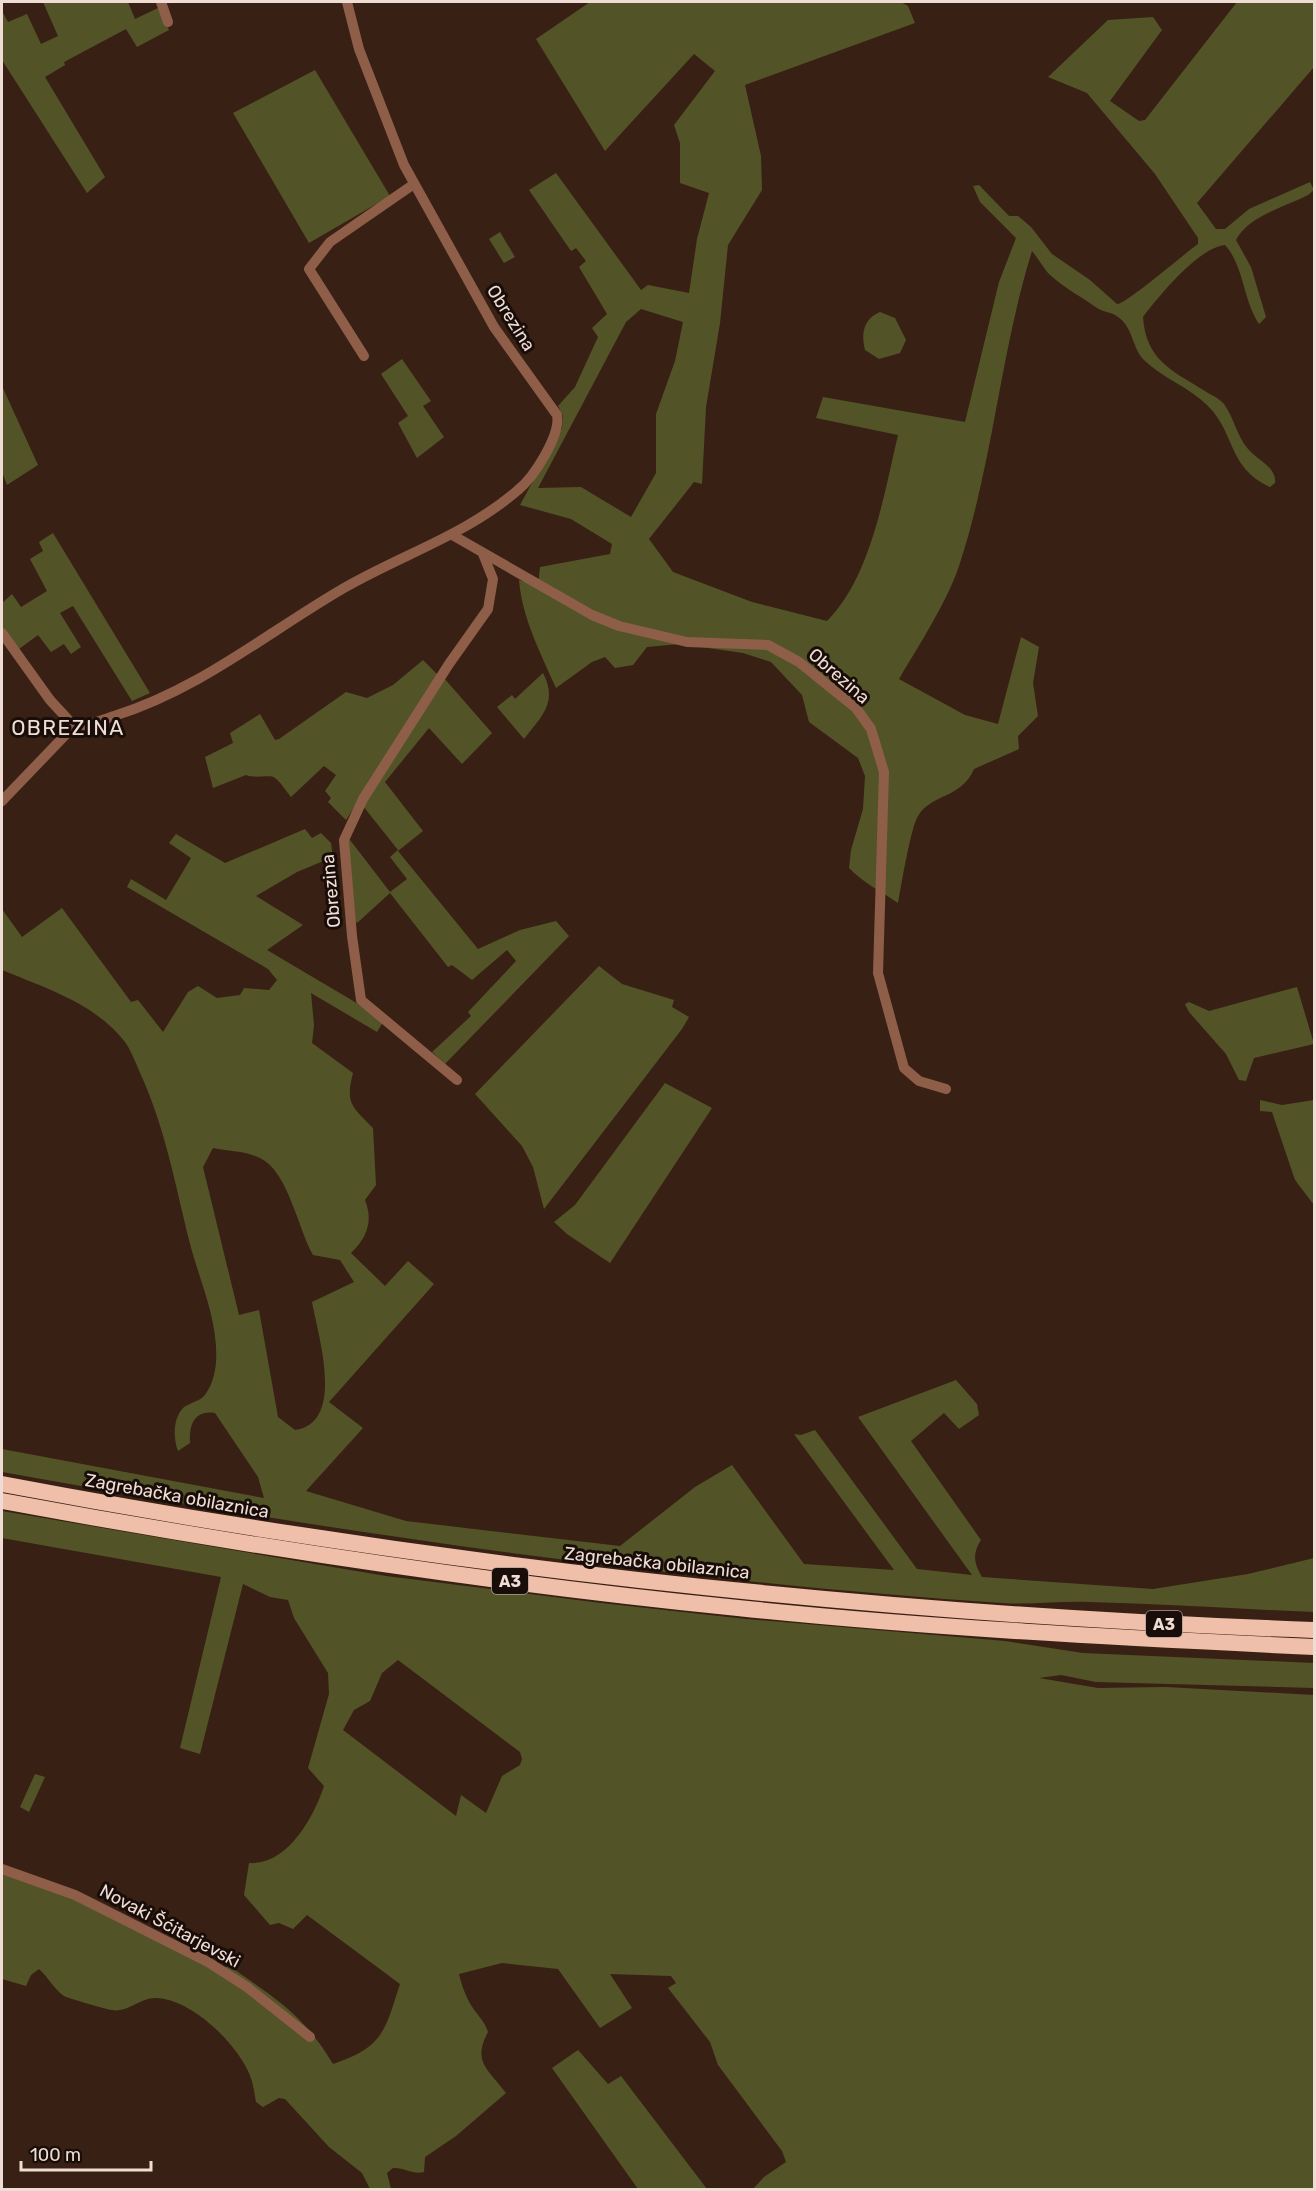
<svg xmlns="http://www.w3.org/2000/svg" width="1316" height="2191" font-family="Rubik,sans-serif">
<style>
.green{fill:#525427;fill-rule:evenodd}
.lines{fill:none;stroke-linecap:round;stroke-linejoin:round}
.minor{stroke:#8e5e49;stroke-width:10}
.highway{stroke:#efbfaa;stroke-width:16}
.labels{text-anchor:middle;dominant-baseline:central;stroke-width:6;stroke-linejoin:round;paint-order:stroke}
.shield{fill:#180d08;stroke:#ae9f98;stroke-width:1.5}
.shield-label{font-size:16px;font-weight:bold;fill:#efddd5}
.street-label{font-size:18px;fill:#efddd5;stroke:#180d08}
.quarter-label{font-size:21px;letter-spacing:1.5px;fill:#efddd5;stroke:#180d08}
</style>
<rect width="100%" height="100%" fill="#392014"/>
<g class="green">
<path d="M43,2H128L135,19L158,8L169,30L137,47L126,29L64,62L65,65L45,77L105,177L87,193L2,60V11L8,22L27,14L41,44L58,36Z"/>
<path d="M590,2H901L908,6L915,23L745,85L761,156L762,190L728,245L720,323L706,407L702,484L694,482L649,539L673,572L752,602L827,621C871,577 884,494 898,435L816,418L823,397L965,422L999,282L1016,238L980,202L973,186L979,185L1009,216H1018L1031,227L1052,254L1090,280L1117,304C1125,305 1185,253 1198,244V238L1155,174L1087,93L1048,77L1108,20L1153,17L1162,30L1110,101L1139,121L1145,120L1237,2H1314V67L1197,203L1216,229H1225L1249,209L1310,182L1314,190L1308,195C1285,207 1248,216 1236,240L1251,267L1266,317L1259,324C1243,300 1244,266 1225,245C1198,248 1159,296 1143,317C1146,360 1171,370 1205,391C1211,395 1219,398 1224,404C1234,418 1237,436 1248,449C1258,461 1277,467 1275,483L1270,487C1227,467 1236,433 1207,405C1189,387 1162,378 1144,360C1132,348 1133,327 1118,317C1112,312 1103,312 1097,308C1082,297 1062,287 1048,273C1042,266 1038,258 1032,251C1000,354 993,463 959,566C948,600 918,647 899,679L965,715L998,724L1021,637L1039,647L1033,683L1038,716L1018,736L1019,749L974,769C961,799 932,793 918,816C911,826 901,887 898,903C881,891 863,883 849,868L851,850L863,809L865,776L858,758L809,722L802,695L771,662L743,653L680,644L647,647L633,665L615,668L605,657L592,662L556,688C541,654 522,618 519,580L538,586L540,567L610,554L612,544L571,519L520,505L562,428L563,416L558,406L575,387L598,337L592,328L607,314L579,267L586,261L576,248L571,251L529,190L556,173L641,290L648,285L689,293L697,239L709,193L680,183V143L674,125L715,71L694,54L605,151L536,39ZM641,309L683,322L675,361L656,414V473L631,517L581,487L538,488L626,322Z"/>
<path d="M315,70L390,196L309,243L233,113Z"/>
<path d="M500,232L515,257L504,263L489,239Z"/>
<path d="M880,312L895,318L906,340L900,353L879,359L865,350C861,334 863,319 880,312Z"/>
<path d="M402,359L431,401L423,406L444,437L417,458L398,423L408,416L381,374Z"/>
<path d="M2,386L38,465L7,485L2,472Z"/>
<path d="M53,533L150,693L132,701L73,606L60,613L81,647L71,654L64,644L51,652L38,635L19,649L2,627V603L12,594L21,607L47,591L30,559L43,551L39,542Z"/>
<path d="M423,660L438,675L346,820L328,802L331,798L325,791L336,775L324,766L291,797C286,791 280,781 275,778C270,774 256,779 246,775L213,788L205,757L233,743L230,733L260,714L275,740L279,739L346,692L367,698L393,685Z"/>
<path d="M543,673C558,702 542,716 524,739L497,707L512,695L515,699Z"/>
<path d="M444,678L492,733L462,764L429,728L385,782L423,831L398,851L478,949L520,930L556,921L569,936L445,1064L432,1052L471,1016L468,1012L516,961L507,950L472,980L452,965L448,967L390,893L357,923L353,917L347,836L390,892L407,879L390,857L398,850L363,806Z"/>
<path d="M305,829L312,838L321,833L331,843L333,857L297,872L256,896L303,925L267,950L360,1005L383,1022L377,1032L311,993L314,1025L312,1043L353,1073C345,1104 352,1106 373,1128L376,1185L365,1200C373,1220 368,1237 351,1253L385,1286L408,1261L434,1284L329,1402L363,1428L306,1491L406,1521L620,1546L695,1487L732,1465L804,1564L894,1570L794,1434L801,1435L815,1430L917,1569L972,1575L858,1417L956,1380L977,1404L979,1415L959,1429L944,1413L911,1441L981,1540C972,1554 974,1563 982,1577L1153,1589L1248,1574L1314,1558V1612C1239,1609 1164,1604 1089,1602C1060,1601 1031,1605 1002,1603C666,1580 333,1532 2,1472V1449L264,1498L258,1477L215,1413C194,1410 189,1425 190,1443L178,1451C173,1438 173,1419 183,1408C189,1403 197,1402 203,1397C211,1389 215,1374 216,1363C219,1321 199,1280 189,1240C175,1183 165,1128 141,1075C136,1064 132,1052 125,1042C95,1003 45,988 2,970V909L22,937L62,908L131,1002L138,1000L163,1032L188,992L198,986L217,998L240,995L244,988L269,990L277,980L268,969L127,887L131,879L166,900L191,858L169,843L176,834L225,863ZM213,1148C228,1151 246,1151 260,1158C288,1171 298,1229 313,1255L340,1260L354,1282L312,1302C318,1335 346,1423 295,1430L278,1417L259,1310L239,1315L203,1167Z"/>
<path d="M599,966L622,984L674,1000L672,1007L689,1017L682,1029L544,1209L533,1167L522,1146L475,1094Z"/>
<path d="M1297,987L1314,1044L1254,1058L1246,1081L1239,1080L1226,1054L1189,1012L1185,1004L1189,1002L1209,1011Z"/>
<path d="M665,1083L712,1108L610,1263L567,1234L554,1222L575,1205Z"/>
<path d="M1260,1100L1282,1105L1314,1100V1205L1295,1180L1272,1112L1260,1111Z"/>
<path d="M2,1511L386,1576L601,1603L746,1619L1005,1641L1083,1653L1314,1663V1688L1096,1682L1061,1675L1039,1678L1098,1688L1166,1687L1314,1695V2189H753L764,2177L786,2162L782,2151L718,2065L710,2042L668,1988L676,1983L671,1976L610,1974L632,2008L600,2028L558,1969L502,1963L459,1974C462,1987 467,2000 475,2011C481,2019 485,2023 488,2032C472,2062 488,2069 506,2093L456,2136L425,2157L424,2172C413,2175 404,2167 393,2168L387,2173L391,2189H370L362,2173L329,2147L285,2099L279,2098L263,2107L256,2102C254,2091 253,2081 248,2071C234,2041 190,1998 155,1998C139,1998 128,2013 112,2010C105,2009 68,1998 64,1996C54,1989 48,1977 39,1969L31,1975L26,1986L2,1979V1872L83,1902L221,1967H231C277,2000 303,2014 333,2064C384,2047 385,2030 400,1984L307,1915L293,1929L279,1923L270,1925L244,1895L249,1863C287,1866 314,1817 324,1786L308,1768L329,1694L328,1673L294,1618L288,1600L270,1597L243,1584L200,1754L180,1748L221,1577L2,1538ZM398,1660L520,1752L522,1759L520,1765L502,1776L486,1813L461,1795L456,1816L343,1730L354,1710L370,1701L382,1673Z"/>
<path d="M35,1774L45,1777L29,1812L20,1807Z"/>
<path d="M578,2050L608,2084L621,2076L707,2189H638L552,2068Z"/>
</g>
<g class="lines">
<g class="minor">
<path d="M161,2L168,22"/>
<path d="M364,356L309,269L330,242L414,184"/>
<path d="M454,536L592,615L619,626L687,642L768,645L799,662L856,708L871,729L884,772L878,973L904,1068L919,1081L946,1089"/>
<path d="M2,633L50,700L74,726C87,727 101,720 114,716C199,690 268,632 344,588C403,554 466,535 518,490C534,477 561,435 557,415L494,327L404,165L359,49L347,2"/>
<path d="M2,801L74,726"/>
<path d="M457,1080L361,1000L352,936L344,840L363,799L449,664L488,609L493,579L483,554"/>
<path d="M2,1869L75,1895L208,1962L247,1987L310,2037"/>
</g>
<g class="highway">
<path d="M2,1484C435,1566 873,1614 1314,1630"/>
<path d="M2,1501C245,1546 491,1583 738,1608C929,1628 1122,1638 1314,1647"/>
</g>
</g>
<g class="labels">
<g class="shield">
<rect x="492" y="1568" width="36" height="26" rx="4.5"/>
<rect x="1146" y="1611" width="36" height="26" rx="4.5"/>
</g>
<g class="shield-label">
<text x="510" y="1581">A3</text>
<text x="1164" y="1624">A3</text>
</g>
<g class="street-label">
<text transform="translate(511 318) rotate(58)">Obrezina</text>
<text transform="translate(839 676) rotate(41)">Obrezina</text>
<text transform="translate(331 891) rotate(-95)">Obrezina</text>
<text transform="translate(177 1496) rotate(10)">Zagrebačka obilaznica</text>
<text transform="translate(657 1563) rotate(6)">Zagrebačka obilaznica</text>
<text transform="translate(170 1926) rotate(28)">Novaki Šćitarjevski</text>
</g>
<g class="quarter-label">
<text x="68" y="727">OBREZINA</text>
</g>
</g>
<rect width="1316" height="2191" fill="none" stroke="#efddd5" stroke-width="6"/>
<path d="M21 2161v9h130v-9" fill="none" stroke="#efddd5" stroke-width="3"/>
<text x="30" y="2161" font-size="18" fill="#efddd5" stroke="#180d08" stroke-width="4.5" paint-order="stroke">100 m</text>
</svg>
